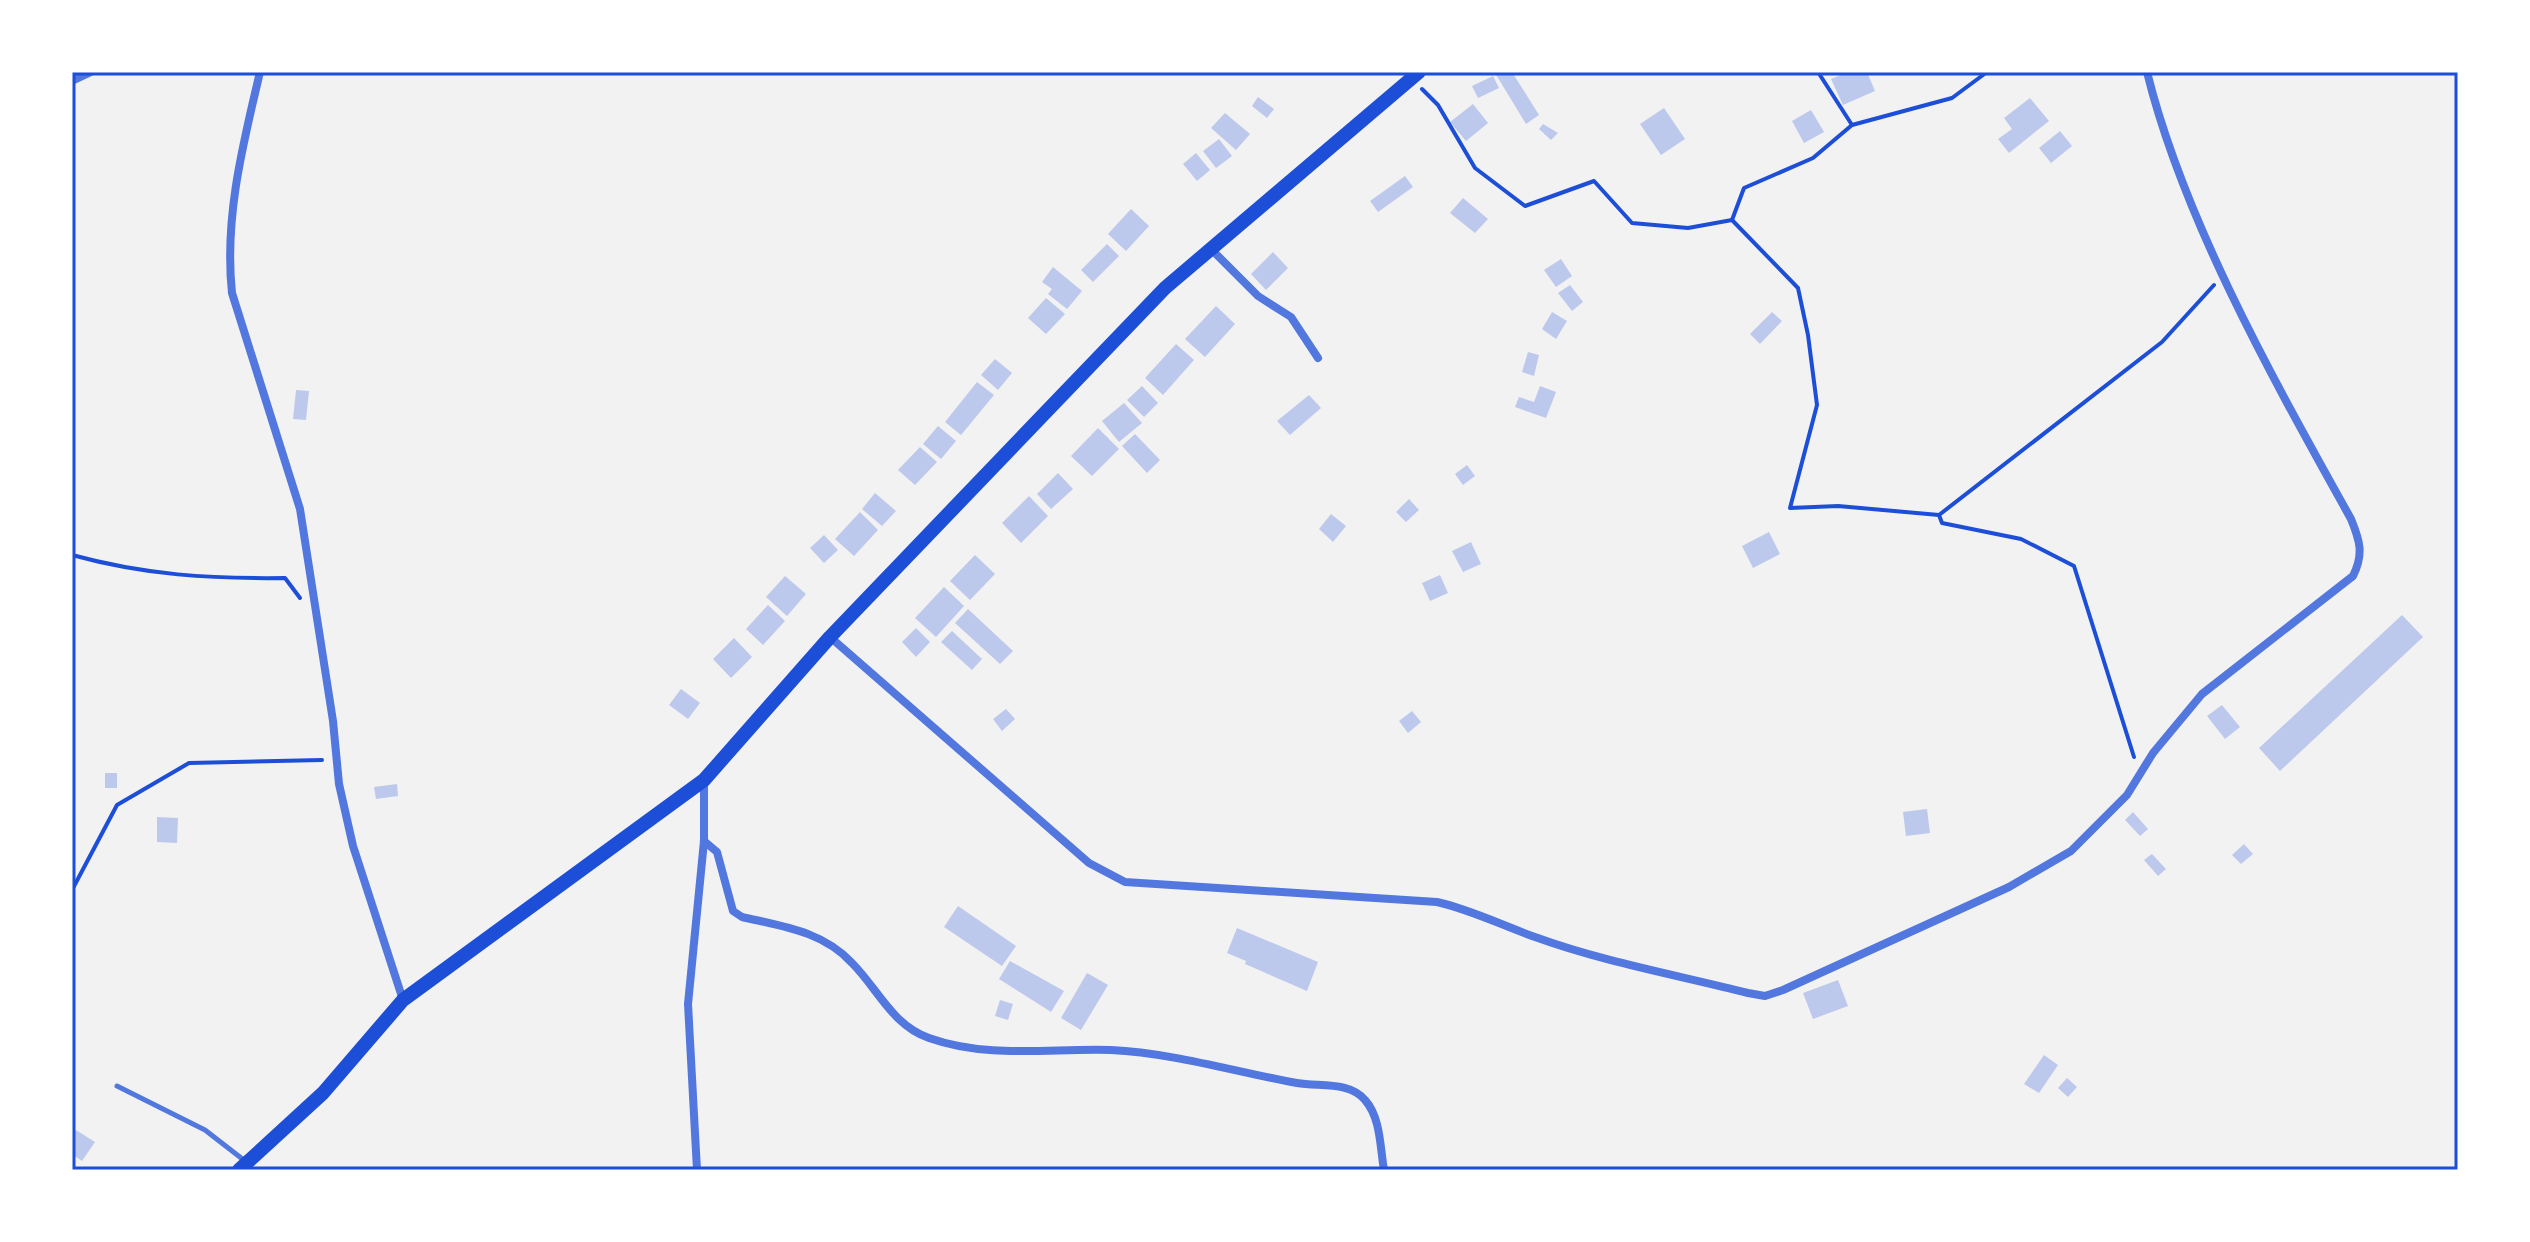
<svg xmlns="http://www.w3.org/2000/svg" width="2530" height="1242" font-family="Poppins,sans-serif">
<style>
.building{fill:#bdc9ec}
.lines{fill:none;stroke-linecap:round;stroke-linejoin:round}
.path{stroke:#1d4ed8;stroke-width:4}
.service{stroke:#5277de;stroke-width:5}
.minor{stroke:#5277de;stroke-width:8}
.secondary{stroke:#1d4ed8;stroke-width:14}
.neatline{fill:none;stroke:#1d4ed8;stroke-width:3}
</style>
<rect width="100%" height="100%" fill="#f2f2f2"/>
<g class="building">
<path d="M1512,72L1539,115L1526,124L1495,73Z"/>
<path d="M1848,72H1867L1875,91L1843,105L1831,79Z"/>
<path d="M1493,76L1499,88L1478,98L1472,86Z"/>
<path d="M1258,97L1274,109L1267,118L1252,106Z"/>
<path d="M2030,98L2049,121L2009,153L1998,139L2012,129L2004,118Z"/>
<path d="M1473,104L1488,123L1466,141L1450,122Z"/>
<path d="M1664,108L1685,139L1661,155L1640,124Z"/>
<path d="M1811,110L1824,132L1804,143L1792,121Z"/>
<path d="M1225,113L1250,134L1236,150L1211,128Z"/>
<path d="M1543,124L1558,133L1551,140L1539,129Z"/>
<path d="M2060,131L2072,146L2051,163L2039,148Z"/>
<path d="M1219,139L1232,156L1216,168L1203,151Z"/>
<path d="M1196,153L1210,170L1197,181L1183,164Z"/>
<path d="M1405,176L1413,187L1378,212L1370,201Z"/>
<path d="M1463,198L1488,219L1475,233L1450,213Z"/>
<path d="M1131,209L1149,226L1126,251L1108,234Z"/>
<path d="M1107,244L1119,256L1093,282L1081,270Z"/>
<path d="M1273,252L1288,268L1266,290L1251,274Z"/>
<path d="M1561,259L1572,276L1556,287L1544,270Z"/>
<path d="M1053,267L1082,291L1067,309L1048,294L1052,289L1042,282Z"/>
<path d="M1570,285L1583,302L1572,311L1558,293Z"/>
<path d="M1046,298L1065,314L1046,334L1028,318Z"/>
<path d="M1216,306L1235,324L1205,357L1185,339Z"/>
<path d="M1552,312L1567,321L1556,339L1542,329Z"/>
<path d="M1772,312L1782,321L1760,344L1750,334Z"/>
<path d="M1176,344L1194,360L1163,395L1145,378Z"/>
<path d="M1528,352L1539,355L1534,376L1522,372Z"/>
<path d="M995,359L1012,373L998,390L981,375Z"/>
<path d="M977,382L994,395L961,435L945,422Z"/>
<path d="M1142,386L1158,403L1144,417L1127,400Z"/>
<path d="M1540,386L1556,392L1546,418L1515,407L1519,397L1534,402Z"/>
<path d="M296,390L309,391L306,420L293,419Z"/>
<path d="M1309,395L1321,408L1290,435L1277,421Z"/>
<path d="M1124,403L1142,423L1119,442L1102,421Z"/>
<path d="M938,426L956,441L941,459L923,444Z"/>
<path d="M1098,428L1119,449L1092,476L1071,456Z"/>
<path d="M1135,434L1160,460L1147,473L1122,446Z"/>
<path d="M920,447L937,462L915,485L898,470Z"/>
<path d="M1467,465L1475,476L1463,485L1455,474Z"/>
<path d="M1058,473L1073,489L1051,509L1037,494Z"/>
<path d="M875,493L896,511L882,526L862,509Z"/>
<path d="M1029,496L1048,516L1021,543L1002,523Z"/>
<path d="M1409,499L1419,510L1406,522L1396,512Z"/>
<path d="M860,512L878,530L854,556L835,539Z"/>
<path d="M1331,514L1346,526L1333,542L1319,529Z"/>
<path d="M1769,532L1780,554L1753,568L1742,546Z"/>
<path d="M824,535L838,550L824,563L810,548Z"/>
<path d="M1471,542L1481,564L1463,572L1452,551Z"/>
<path d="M975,555L995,574L970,600L950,581Z"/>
<path d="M1440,575L1448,593L1430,601L1422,583Z"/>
<path d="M785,576L806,594L787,616L766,597Z"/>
<path d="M944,587L964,606L936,637L915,618Z"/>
<path d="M768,605L785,621L763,645L746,629Z"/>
<path d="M968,609L1013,651L1000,664L955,623Z"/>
<path d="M2402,615L2423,637L2280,771L2259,748Z"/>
<path d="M916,628L930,642L916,657L902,642Z"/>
<path d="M952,631L982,659L972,670L941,642Z"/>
<path d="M734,638L752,657L731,678L713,659Z"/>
<path d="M681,689L700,703L688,719L669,705Z"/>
<path d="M2222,705L2240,727L2225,739L2207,716Z"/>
<path d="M1006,709L1015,719L1002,731L993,719Z"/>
<path d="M1412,711L1421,722L1408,733L1399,721Z"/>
<rect x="105" y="773" width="12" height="15"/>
<path d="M397,784L398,796L376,799L374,787Z"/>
<path d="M1927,809L1930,833L1906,836L1903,812Z"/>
<path d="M2133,812L2148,829L2140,836L2125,820Z"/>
<path d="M157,817L178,818L177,843L157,842Z"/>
<path d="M2244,844L2253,854L2241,864L2232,855Z"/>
<path d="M2152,854L2166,869L2158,876L2144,860Z"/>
<path d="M958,906L1016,946L1002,966L944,927Z"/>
<path d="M1237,928L1318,962L1307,991L1245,964L1246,961L1227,953Z"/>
<path d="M1010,961L1064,991L1051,1012L999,979Z"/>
<path d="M1087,973L1108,985L1081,1030L1061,1018Z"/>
<path d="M1838,980L1848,1006L1813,1019L1803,993Z"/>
<path d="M1000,1000L1013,1004L1008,1020L995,1016Z"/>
<path d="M2044,1055L2058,1065L2039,1093L2024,1084Z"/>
<path d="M2067,1078L2077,1087L2068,1097L2058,1088Z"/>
<path d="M76,1130L95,1142L82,1161L72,1154V1136Z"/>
</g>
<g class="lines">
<g class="path">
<path d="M1818,72L1852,125"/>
<path d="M1422,89L1438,105L1475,168L1525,206L1594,181L1632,223L1688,228L1732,220L1744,188L1813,158L1852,125L1952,98L1987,72"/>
<path d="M1732,220L1798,288L1808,335L1817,405L1790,508L1838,506L1939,515L2162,342L2214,285"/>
<path d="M1939,515L1942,523L2021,539L2074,566L2134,757"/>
<path d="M72,555C145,575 210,579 285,578L300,598"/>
<path d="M72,890L117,805L189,763L322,760"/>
</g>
<path class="service" d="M117,1086L205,1130L245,1161"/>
<g class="minor">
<path d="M260,72C243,144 224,218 232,293L300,509L333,721L339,784L353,846L403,1000"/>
<path d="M72,81L91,72"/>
<path d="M1212,250L1258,296L1291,317L1318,358"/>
<path d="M830,637L1089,863L1125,882L1437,902C1472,910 1501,925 1535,937C1604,962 1677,975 1748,993L1765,996L1783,990L2009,887L2071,851L2127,795L2153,753L2202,694L2353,576C2364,554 2360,541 2351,519C2276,384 2184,222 2147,72"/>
<path d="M704,841L717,852L733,911L742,917C781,926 823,931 852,963C878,989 892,1025 929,1038C988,1059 1050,1048 1111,1050C1173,1053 1236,1072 1297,1083C1320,1087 1349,1081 1365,1100C1381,1118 1380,1148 1384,1170"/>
<path d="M697,1170L688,1004L704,841V781"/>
</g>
<path class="secondary" d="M239,1170L323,1093L403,1000L704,780L830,637L1165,288L1419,72"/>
</g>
<rect width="2530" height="1242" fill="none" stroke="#ffffff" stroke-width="148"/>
<rect x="74" y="74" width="2382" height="1094" class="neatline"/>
</svg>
